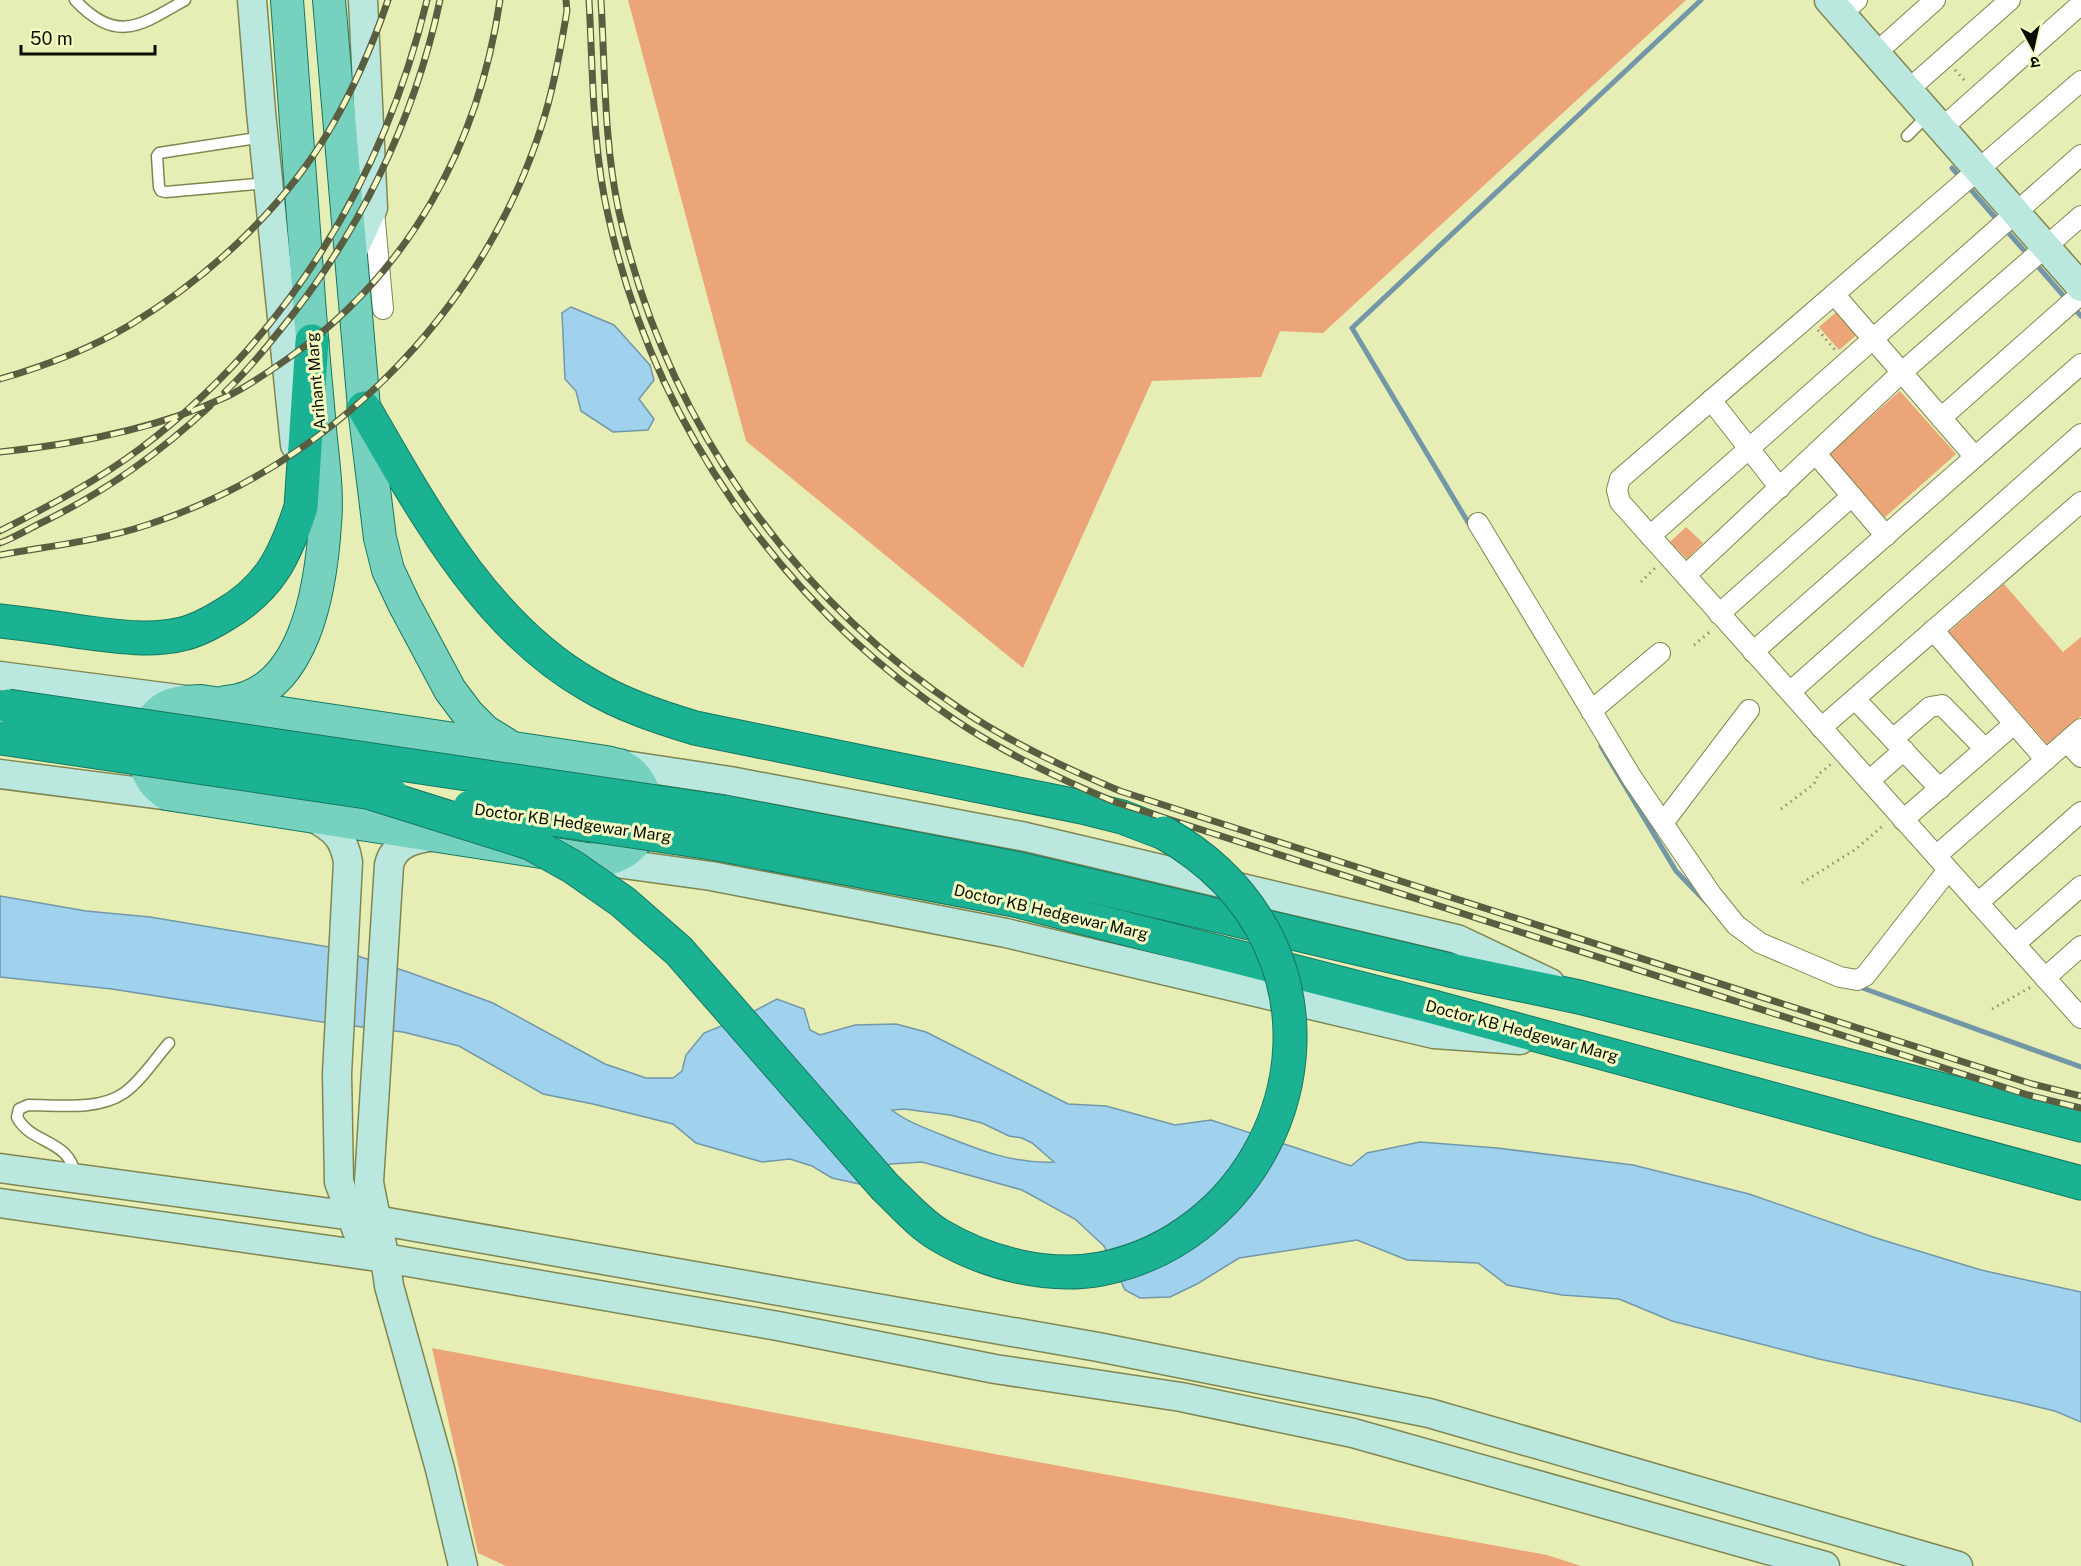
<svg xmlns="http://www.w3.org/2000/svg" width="2081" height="1566" font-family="'Public Sans','Noto Sans Devanagari',sans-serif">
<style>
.green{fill:#eba578}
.water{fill:#a0d2ee;stroke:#7397a7;stroke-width:1.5;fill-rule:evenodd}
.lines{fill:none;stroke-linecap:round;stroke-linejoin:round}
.stream{stroke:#7397a7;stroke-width:5}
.lane-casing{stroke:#808651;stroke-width:13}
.street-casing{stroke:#808651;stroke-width:22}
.secondary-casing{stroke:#808651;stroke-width:31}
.primary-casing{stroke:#157860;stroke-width:34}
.highway-casing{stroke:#157860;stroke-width:35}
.path{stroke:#8e936c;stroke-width:3;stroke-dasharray:1.5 4.5;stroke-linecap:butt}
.lane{stroke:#fff;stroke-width:10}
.street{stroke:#fff;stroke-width:20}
.secondary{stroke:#bae8df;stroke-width:28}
.primary{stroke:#76d1be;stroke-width:32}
.highway{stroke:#1ab293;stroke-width:33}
.rail-casing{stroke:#5a5e41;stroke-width:7}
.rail{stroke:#f4fbc2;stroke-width:4.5;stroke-dasharray:14;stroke-linecap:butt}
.highway-bridge-casing{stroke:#157860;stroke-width:35;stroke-linecap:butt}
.highway-bridge{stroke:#1ab293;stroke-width:33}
.labels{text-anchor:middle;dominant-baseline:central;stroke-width:6;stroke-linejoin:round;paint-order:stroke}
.street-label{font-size:16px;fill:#0b0d00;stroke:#f4fbc2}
</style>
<rect width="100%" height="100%" fill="#e6eeb5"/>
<g class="green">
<path d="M628,0H1686L1323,333L1280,331L1261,377L1152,381L1023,668L746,441Z"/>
<path d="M1840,309L1860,332L1839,350L1819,327Z"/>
<path d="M1900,391L1956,454L1884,518L1828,455Z"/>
<path d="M1686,527L1703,543L1687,559L1670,542Z"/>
<path d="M2004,584L2063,652L2081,637V716L2048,745L1949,632Z"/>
<path d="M432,1348L1016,1458L1547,1555L1581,1566H506L478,1553Z"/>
</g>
<g class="water">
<path d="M571,307L614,325L650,365L654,380L639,399L654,419L648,430L613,432L581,411L576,391L565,379L562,313Z"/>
<path d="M0,896L86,911L150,917L329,947L408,972L493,1003L605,1064L646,1078H673L682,1071L686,1055L704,1033L741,1018L777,999L804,1009L810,1030L820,1035L855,1025L896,1024L926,1032L1068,1104L1106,1106L1175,1125L1211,1120L1351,1166L1367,1153L1420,1142L1497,1148L1633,1165L1749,1194L1876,1238L1981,1270L2081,1292V1422L2055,1411L2018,1402L1819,1359L1672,1321L1619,1299L1562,1295L1507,1285L1478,1263L1407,1260L1357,1240L1239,1258L1197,1284L1170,1297L1140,1298L1125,1290L1104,1246L1075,1219L1022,1190L922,1162L890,1164L859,1184L832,1178L812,1166L790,1159L762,1162L696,1143L673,1124L593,1104L543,1094L459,1046L403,1032L322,1022L112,989L0,977ZM904,1109L950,1115L982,1123L1009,1136L1022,1138L1032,1143L1054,1162C1014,1164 979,1150 942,1135C925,1128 907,1122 892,1110Z"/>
</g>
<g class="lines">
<g class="stream">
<path d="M1952,168L1999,222"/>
<path d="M2005,229L2029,256"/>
<path d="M2035,263L2081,316"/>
<path d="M1472,529L1352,328L1701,0"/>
<path d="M1601,746L1676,871L1706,902"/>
<path d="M1857,986L2081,1067"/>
</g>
<defs>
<g id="lane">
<path d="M75,0C117,44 140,26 185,0"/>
<path d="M1907,136L1929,114"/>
<path d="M263,137L159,153L157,156L159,187L161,191L166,192L268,183"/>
<path d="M75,1175C70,1139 30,1144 17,1117L19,1109L28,1105C58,1105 98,1111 124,1093C141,1081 155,1059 169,1043"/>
</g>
<g id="street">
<path d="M1841,14L1857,0"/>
<path d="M1876,53L1935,0"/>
<path d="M2081,81L1620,479L1617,490L1620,502L2081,1018"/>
<path d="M1908,90L2010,0"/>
<path d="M1942,128L2081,4"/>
<path d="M374,211L383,309"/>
<path d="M1834,294L1975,457"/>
<path d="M1711,400L1780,488"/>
<path d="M1941,418L2081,294"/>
<path d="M1816,454L1886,536"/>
<path d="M1478,523L1632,778L1711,894L1736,925L1760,943L1840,977L1857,980L1865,976L1948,870"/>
<path d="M1650,536L2081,155"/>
<path d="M1686,575L1901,373L2081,216"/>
<path d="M1719,614L1852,496"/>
<path d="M1933,630L2046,760"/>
<path d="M1753,652L2081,364"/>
<path d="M1790,692L2081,434"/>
<path d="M1855,699L1940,789"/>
<path d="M1591,711L1660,653"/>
<path d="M1821,728L2081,502"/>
<path d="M1893,739L1930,707L1942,705L1985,749"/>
<path d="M2067,742L2081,757"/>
<path d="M1869,781L1904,750"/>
<path d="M1903,820L2014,724"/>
<path d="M1663,823L1749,710"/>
<path d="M1936,856L2081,729"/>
<path d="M1978,903L2081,812"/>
<path d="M2015,944L2081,886"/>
<path d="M2045,978L2081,946"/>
</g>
<g id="secondary">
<path d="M252,0L261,112L295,445"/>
<path d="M1829,0L2081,287"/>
<path d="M351,255L373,208L363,0"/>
<path d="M0,676L194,701"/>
<path d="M611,763L730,781L1026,837L1457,939L1550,983"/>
<path d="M0,774L180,797"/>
<path d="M313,817C334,829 344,837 348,862L337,1074L339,1182L357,1231"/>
<path d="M436,836C416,838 394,843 389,865L369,1182C375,1217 385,1251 389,1286L440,1469L463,1566"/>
<path d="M594,860L711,876L1006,933L1434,1034L1520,1040"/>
<path d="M0,1168L353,1216L1098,1347L1429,1413L1958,1566"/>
<path d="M0,1203L385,1258L778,1326L995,1369L1181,1397L1353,1433L1825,1566"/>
</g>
<g id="primary">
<path d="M329,0L364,408L380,538L388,570L404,604L450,690L468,714L485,731L506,744"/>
<path d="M201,701L606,762C610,763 615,764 619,765C659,782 653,844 614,857C606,861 596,859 587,859L167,794C162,790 156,786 153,781C136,757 141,720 168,706C178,701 190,702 201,701Z"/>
<path d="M226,702C305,696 321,587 325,524C328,493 323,461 320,429C316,381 311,333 308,285C301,190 294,95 287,0"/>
</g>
<g id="highway">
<path d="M364,408C422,508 485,626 589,685C622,705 659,717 695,728L1082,807L1122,817L1164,833"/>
<path d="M0,621C27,624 55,628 82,632C114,636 150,642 182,634C196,631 211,623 224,615C270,588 285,556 301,507L312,341"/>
<path d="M724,812L1020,869L1450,970L1579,997L2081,1125"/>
<path d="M718,844L1014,900L1437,1008L2081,1183"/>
</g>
</defs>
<use href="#lane" class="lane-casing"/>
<use href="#street" class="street-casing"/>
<use href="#secondary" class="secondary-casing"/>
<use href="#primary" class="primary-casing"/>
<use href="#highway" class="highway-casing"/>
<g class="path">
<path d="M1955,70L1967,83"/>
<path d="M1818,330L1835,350"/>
<path d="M1641,582L1656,567"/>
<path d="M1694,645L1712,630"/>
<path d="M1781,809L1814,784L1818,775L1831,764"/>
<path d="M1802,883L1856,849L1885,824"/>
<path d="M1992,1009L2031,987"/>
</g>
<use href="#lane" class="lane"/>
<use href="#street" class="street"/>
<use href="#secondary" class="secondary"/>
<use href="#primary" class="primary"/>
<use href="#highway" class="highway"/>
<defs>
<g id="rail">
<path d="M589,0C593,71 592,145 608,215C653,422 780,603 955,720C1006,754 1060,779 1115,802L2028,1095L2081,1108"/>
<path d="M601,0C605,70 604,143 619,212C664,416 789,595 962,710C1011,743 1065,768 1120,791L2032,1084L2081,1096"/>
<path d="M0,379C45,366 90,349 130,325C209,277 283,209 330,129C354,88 373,44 388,0"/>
<path d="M225,392C244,374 261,354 277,334C357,238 414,122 440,0"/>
<path d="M0,452C78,444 157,429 228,396C250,385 270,371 290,357C410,272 479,144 500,0"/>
<path d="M0,531C49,506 97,481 141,448C288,337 384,178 427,0"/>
<path d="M0,543C16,537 30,528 45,521C108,490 159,453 210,406"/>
<path d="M0,555C49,546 99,541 147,525C330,465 480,314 540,131C553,92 560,52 567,11L566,0"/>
</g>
</defs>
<use href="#rail" class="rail-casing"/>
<use href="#rail" class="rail"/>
<defs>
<g id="highway-bridge">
<path d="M8,706L724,812"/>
<path d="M2,738L393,796"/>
<path d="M371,793L530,843L573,867L623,902L679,951L885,1187C902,1203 919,1223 939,1235C986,1263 1047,1279 1101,1269C1247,1240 1332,1077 1269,942C1246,894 1210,859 1164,833"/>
<path d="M470,807L718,844"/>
</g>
</defs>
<use href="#highway-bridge" class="highway-bridge-casing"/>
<use href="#highway-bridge" class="highway-bridge"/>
</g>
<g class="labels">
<g class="street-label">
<text transform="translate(316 381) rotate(-95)">Arihant Marg</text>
<text transform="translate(573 823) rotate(8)">Doctor KB Hedgewar Marg</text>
<text transform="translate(1051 912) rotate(13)">Doctor KB Hedgewar Marg</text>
<text transform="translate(1522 1031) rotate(15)">Doctor KB Hedgewar Marg</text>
</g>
</g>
<g transform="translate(2033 48) rotate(172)" stroke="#f4fbc2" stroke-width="4.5" paint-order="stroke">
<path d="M0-4.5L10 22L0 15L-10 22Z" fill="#0b0d00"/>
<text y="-9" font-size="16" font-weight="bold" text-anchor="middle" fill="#0b0d00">उ</text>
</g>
<path d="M21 45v9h134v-9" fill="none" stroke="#0b0d00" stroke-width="3"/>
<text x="30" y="45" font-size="18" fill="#0b0d00" stroke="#f4fbc2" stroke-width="4.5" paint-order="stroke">50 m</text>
</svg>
